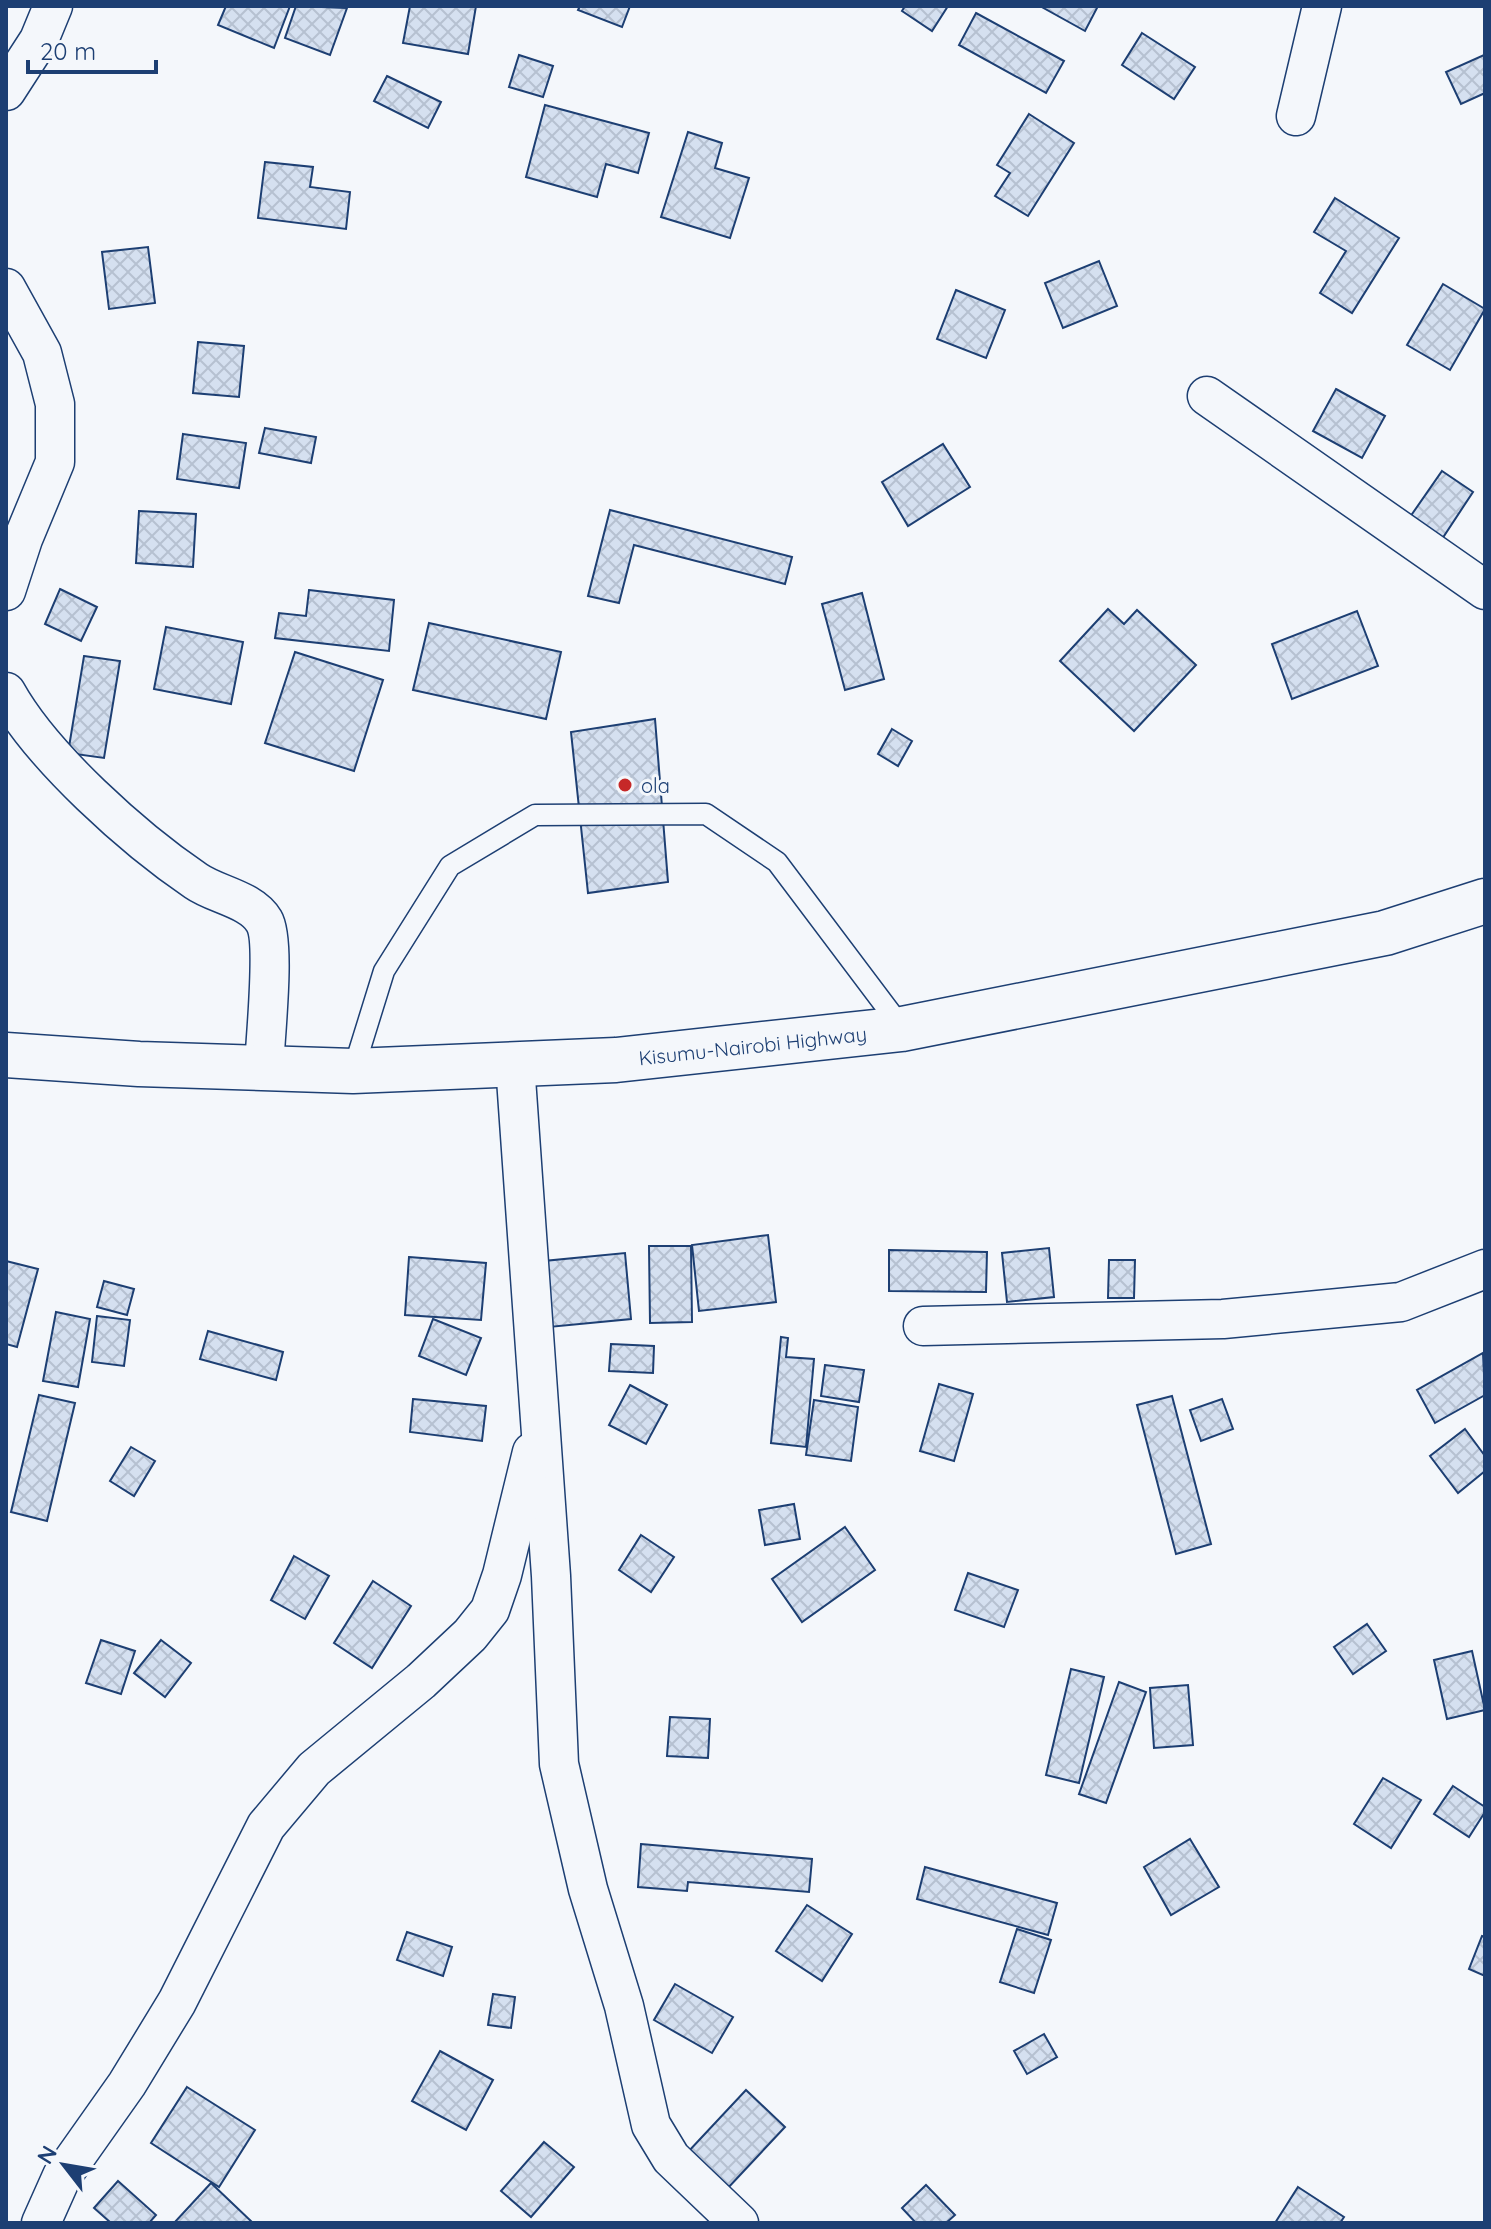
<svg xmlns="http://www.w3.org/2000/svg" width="1491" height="2229" font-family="Quicksand,sans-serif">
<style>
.building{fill:url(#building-cross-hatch);stroke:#1d3f73;stroke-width:2}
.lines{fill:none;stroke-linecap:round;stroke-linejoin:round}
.service-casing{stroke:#1d3f73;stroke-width:23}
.minor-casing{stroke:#1d3f73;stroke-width:41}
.trunk-casing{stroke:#1d3f73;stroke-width:47}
.service{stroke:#f4f7fb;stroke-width:20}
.minor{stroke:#f4f7fb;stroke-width:38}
.trunk{stroke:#f4f7fb;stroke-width:44}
.poi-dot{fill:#c62828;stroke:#f4f7fb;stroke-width:3}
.labels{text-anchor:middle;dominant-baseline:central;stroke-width:6;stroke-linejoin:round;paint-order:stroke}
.poi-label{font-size:20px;fill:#1d3f73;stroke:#f4f7fb;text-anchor:start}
.street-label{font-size:20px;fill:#1d3f73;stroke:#f4f7fb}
</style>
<defs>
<pattern id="building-cross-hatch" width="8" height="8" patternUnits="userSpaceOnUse" patternTransform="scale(2)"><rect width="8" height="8" fill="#d5e0f0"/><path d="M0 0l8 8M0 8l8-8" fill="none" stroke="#b6c1d1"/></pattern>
</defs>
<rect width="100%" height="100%" fill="#f4f7fb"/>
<g class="building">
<path d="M226,6H290L274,48L218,25Z"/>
<path d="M296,6L347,8L330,55L285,38Z"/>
<path d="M410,6H476L468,54L403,43Z"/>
<path d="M580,6H630L622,27L578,10Z"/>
<path d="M905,6H948L932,31L902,11Z"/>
<path d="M1040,6H1098L1085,31Z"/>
<path d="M976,13L1064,61L1046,93L959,45Z"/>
<path d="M1142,33L1195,67L1174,99L1122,65Z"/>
<path d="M519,55L553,66L543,97L509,87Z"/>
<path d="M1484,55L1485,93L1461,104L1446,72Z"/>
<path d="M387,76L441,102L428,128L374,101Z"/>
<path d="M545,105L649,133L638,173L606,164L597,197L526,177Z"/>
<path d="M1029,114L1074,143L1028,216L995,196L1010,173L997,165Z"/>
<path d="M688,132L722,143L715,168L749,178L730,238L661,217Z"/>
<path d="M265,162L313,167L310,187L350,192L346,229L258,218Z"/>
<path d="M1335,198L1399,238L1352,313L1320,293L1346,251L1314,232Z"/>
<path d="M148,247L155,303L109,309L102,252Z"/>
<path d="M1099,261L1117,306L1063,328L1045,283Z"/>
<path d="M1443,284L1485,309L1450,370L1407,345Z"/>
<path d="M956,290L1005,310L986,358L937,339Z"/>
<path d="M198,342L244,346L239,397L193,393Z"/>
<path d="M1336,389L1385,416L1362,458L1313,431Z"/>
<path d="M265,428L316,437L311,463L259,453Z"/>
<path d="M183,434L246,443L239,488L177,479Z"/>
<path d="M943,444L970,487L908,526L882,482Z"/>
<path d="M1442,471L1473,492L1442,539L1410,517Z"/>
<path d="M610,510L792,557L785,584L634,545L619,603L588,596Z"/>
<path d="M139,511L196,514L193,567L136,563Z"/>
<path d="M60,589L97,607L81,641L45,624Z"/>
<path d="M309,590L394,600L389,651L275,638L279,613L306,616Z"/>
<path d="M862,593L884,679L845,690L822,604Z"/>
<path d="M1108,609L1124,624L1137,610L1196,665L1134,731L1060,661Z"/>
<path d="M1357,611L1378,666L1292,699L1272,644Z"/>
<path d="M429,623L561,652L546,719L413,690Z"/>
<path d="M166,627L243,642L231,704L154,689Z"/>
<path d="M295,652L383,680L354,771L265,743Z"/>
<path d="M84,656L120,661L104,758L68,753Z"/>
<path d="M655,719L668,882L588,893L571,732Z"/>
<path d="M892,729L912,741L898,766L878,754Z"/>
<path d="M768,1235L776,1302L699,1311L692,1245Z"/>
<path d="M649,1246H691L692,1322L650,1323Z"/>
<path d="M1049,1248L1054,1297L1007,1302L1002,1253Z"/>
<path d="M889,1250L987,1252L986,1292L889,1291Z"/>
<path d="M625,1253L631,1319L549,1327L544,1261Z"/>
<path d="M409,1257L486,1263L481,1320L405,1315Z"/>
<path d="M1109,1260H1135L1134,1298H1108Z"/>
<path d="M6,1261L38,1269L17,1347L6,1344Z"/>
<path d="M104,1281L134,1289L127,1315L97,1307Z"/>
<path d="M56,1312L90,1319L78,1387L43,1381Z"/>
<path d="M97,1316L130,1320L124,1366L92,1362Z"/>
<path d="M433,1319L481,1338L466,1375L419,1356Z"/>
<path d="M208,1331L283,1352L276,1380L200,1359Z"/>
<path d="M781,1337L788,1338L786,1357L814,1359L806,1447L771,1443Z"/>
<path d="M611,1344L654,1346L653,1373L609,1371Z"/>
<path d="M1483,1353L1485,1395L1435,1423L1417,1390Z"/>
<path d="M825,1365L864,1370L859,1402L821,1396Z"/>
<path d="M939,1384L973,1394L954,1461L920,1451Z"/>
<path d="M630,1385L667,1405L646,1444L609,1425Z"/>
<path d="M39,1395L75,1403L47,1521L11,1512Z"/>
<path d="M1172,1396L1211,1544L1176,1554L1137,1405Z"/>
<path d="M413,1399L486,1406L482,1441L410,1432Z"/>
<path d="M1222,1399L1233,1429L1201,1441L1190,1410Z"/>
<path d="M814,1400L858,1407L851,1461L806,1455Z"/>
<path d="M1465,1429L1485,1456V1471L1458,1493L1430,1456Z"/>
<path d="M131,1447L155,1461L134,1496L110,1481Z"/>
<path d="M794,1504L800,1539L765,1545L759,1510Z"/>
<path d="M845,1527L875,1570L802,1622L772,1579Z"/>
<path d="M641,1535L674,1557L651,1592L619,1570Z"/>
<path d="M294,1556L329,1576L305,1619L271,1600Z"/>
<path d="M968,1573L1018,1590L1004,1627L955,1610Z"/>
<path d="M373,1581L411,1606L372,1668L334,1643Z"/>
<path d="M1367,1624L1386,1651L1353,1674L1334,1647Z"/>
<path d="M101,1640L135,1651L121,1694L86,1683Z"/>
<path d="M161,1640L191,1663L165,1697L134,1673Z"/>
<path d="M1472,1651L1485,1710L1447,1719L1434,1660Z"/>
<path d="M1071,1669L1104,1677L1079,1783L1046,1775Z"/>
<path d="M1119,1682L1146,1692L1106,1803L1079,1794Z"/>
<path d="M1188,1685L1193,1745L1154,1748L1150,1688Z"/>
<path d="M670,1717L710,1719L708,1758L667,1756Z"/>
<path d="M1383,1778L1421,1800L1391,1848L1354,1824Z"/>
<path d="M1453,1786L1485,1807V1812L1469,1837L1434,1814Z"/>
<path d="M1190,1839L1219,1887L1171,1915L1144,1867Z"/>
<path d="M641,1844L812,1859L809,1892L688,1882L687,1891L638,1887Z"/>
<path d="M925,1867L1057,1903L1048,1935L917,1899Z"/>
<path d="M807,1905L852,1934L822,1981L776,1951Z"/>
<path d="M1017,1929L1051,1940L1034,1993L1000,1982Z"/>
<path d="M407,1932L452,1947L443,1976L397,1960Z"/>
<path d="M1482,1936L1485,1937V1976L1469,1969Z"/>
<path d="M675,1984L733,2017L712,2053L654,2020Z"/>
<path d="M493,1994L515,1997L511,2028L488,2025Z"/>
<path d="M1044,2034L1057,2057L1027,2074L1014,2051Z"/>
<path d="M440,2051L493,2080L466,2130L412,2101Z"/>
<path d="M187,2087L255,2130L219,2187L151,2143Z"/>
<path d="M746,2090L785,2127L726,2190L687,2153Z"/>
<path d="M544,2142L574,2167L531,2217L501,2191Z"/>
<path d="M118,2181L156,2215L149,2223H111L94,2208Z"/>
<path d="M211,2183L253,2223H174Z"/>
<path d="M926,2185L955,2215L946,2223H916L902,2208Z"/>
<path d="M1298,2187L1344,2217L1340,2223H1275Z"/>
</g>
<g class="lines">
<defs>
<path id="service" d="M353,1071L384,971L450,866L535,815L706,814L777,862L902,1028"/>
<g id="minor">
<path d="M6,91L39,40L53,6"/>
<path d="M1296,116L1322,6"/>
<path d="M6,288L42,353L55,404V462L23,539L6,591"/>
<path d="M1207,396L1485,590"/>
<path d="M6,692C42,757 134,839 196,881C216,895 251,899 264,921C276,941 265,1040 264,1068"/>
<path d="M515,1064L551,1576L559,1764L588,1889L624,2006L651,2125L671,2158L739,2223"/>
<path d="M923,1326L1223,1319L1401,1302L1485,1269"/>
<path d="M41,2223L62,2176L127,2084L177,2002L266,1826L314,1769L421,1681L470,1635L490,1610L502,1575L532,1452"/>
</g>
<g id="trunk">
<path id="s1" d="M6,1055L139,1064L353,1071L616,1060L902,1029L1385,933L1485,901"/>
</g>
</defs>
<use href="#service" class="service-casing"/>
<use href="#minor" class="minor-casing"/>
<use href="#trunk" class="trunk-casing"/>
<use href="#service" class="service"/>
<use href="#minor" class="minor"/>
<use href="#trunk" class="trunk"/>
</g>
<circle class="poi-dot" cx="625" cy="785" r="8"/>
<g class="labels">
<g class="poi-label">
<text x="641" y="785">ola</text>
</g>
<g class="street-label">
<text stroke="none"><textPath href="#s1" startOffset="748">Kisumu-Nairobi Highway</textPath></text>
</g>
</g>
<rect width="1491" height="2229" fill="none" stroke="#1d3f73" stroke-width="16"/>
<g transform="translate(64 2165) rotate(301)" stroke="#f4f7fb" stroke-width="6" paint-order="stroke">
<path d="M0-6L14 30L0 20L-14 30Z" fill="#1d3f73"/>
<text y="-12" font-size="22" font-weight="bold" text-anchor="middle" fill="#1d3f73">N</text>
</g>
<path d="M28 60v12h128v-12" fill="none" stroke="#1d3f73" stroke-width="4"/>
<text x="40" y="60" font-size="24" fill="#1d3f73" stroke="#f4f7fb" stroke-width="6" paint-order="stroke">20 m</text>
</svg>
